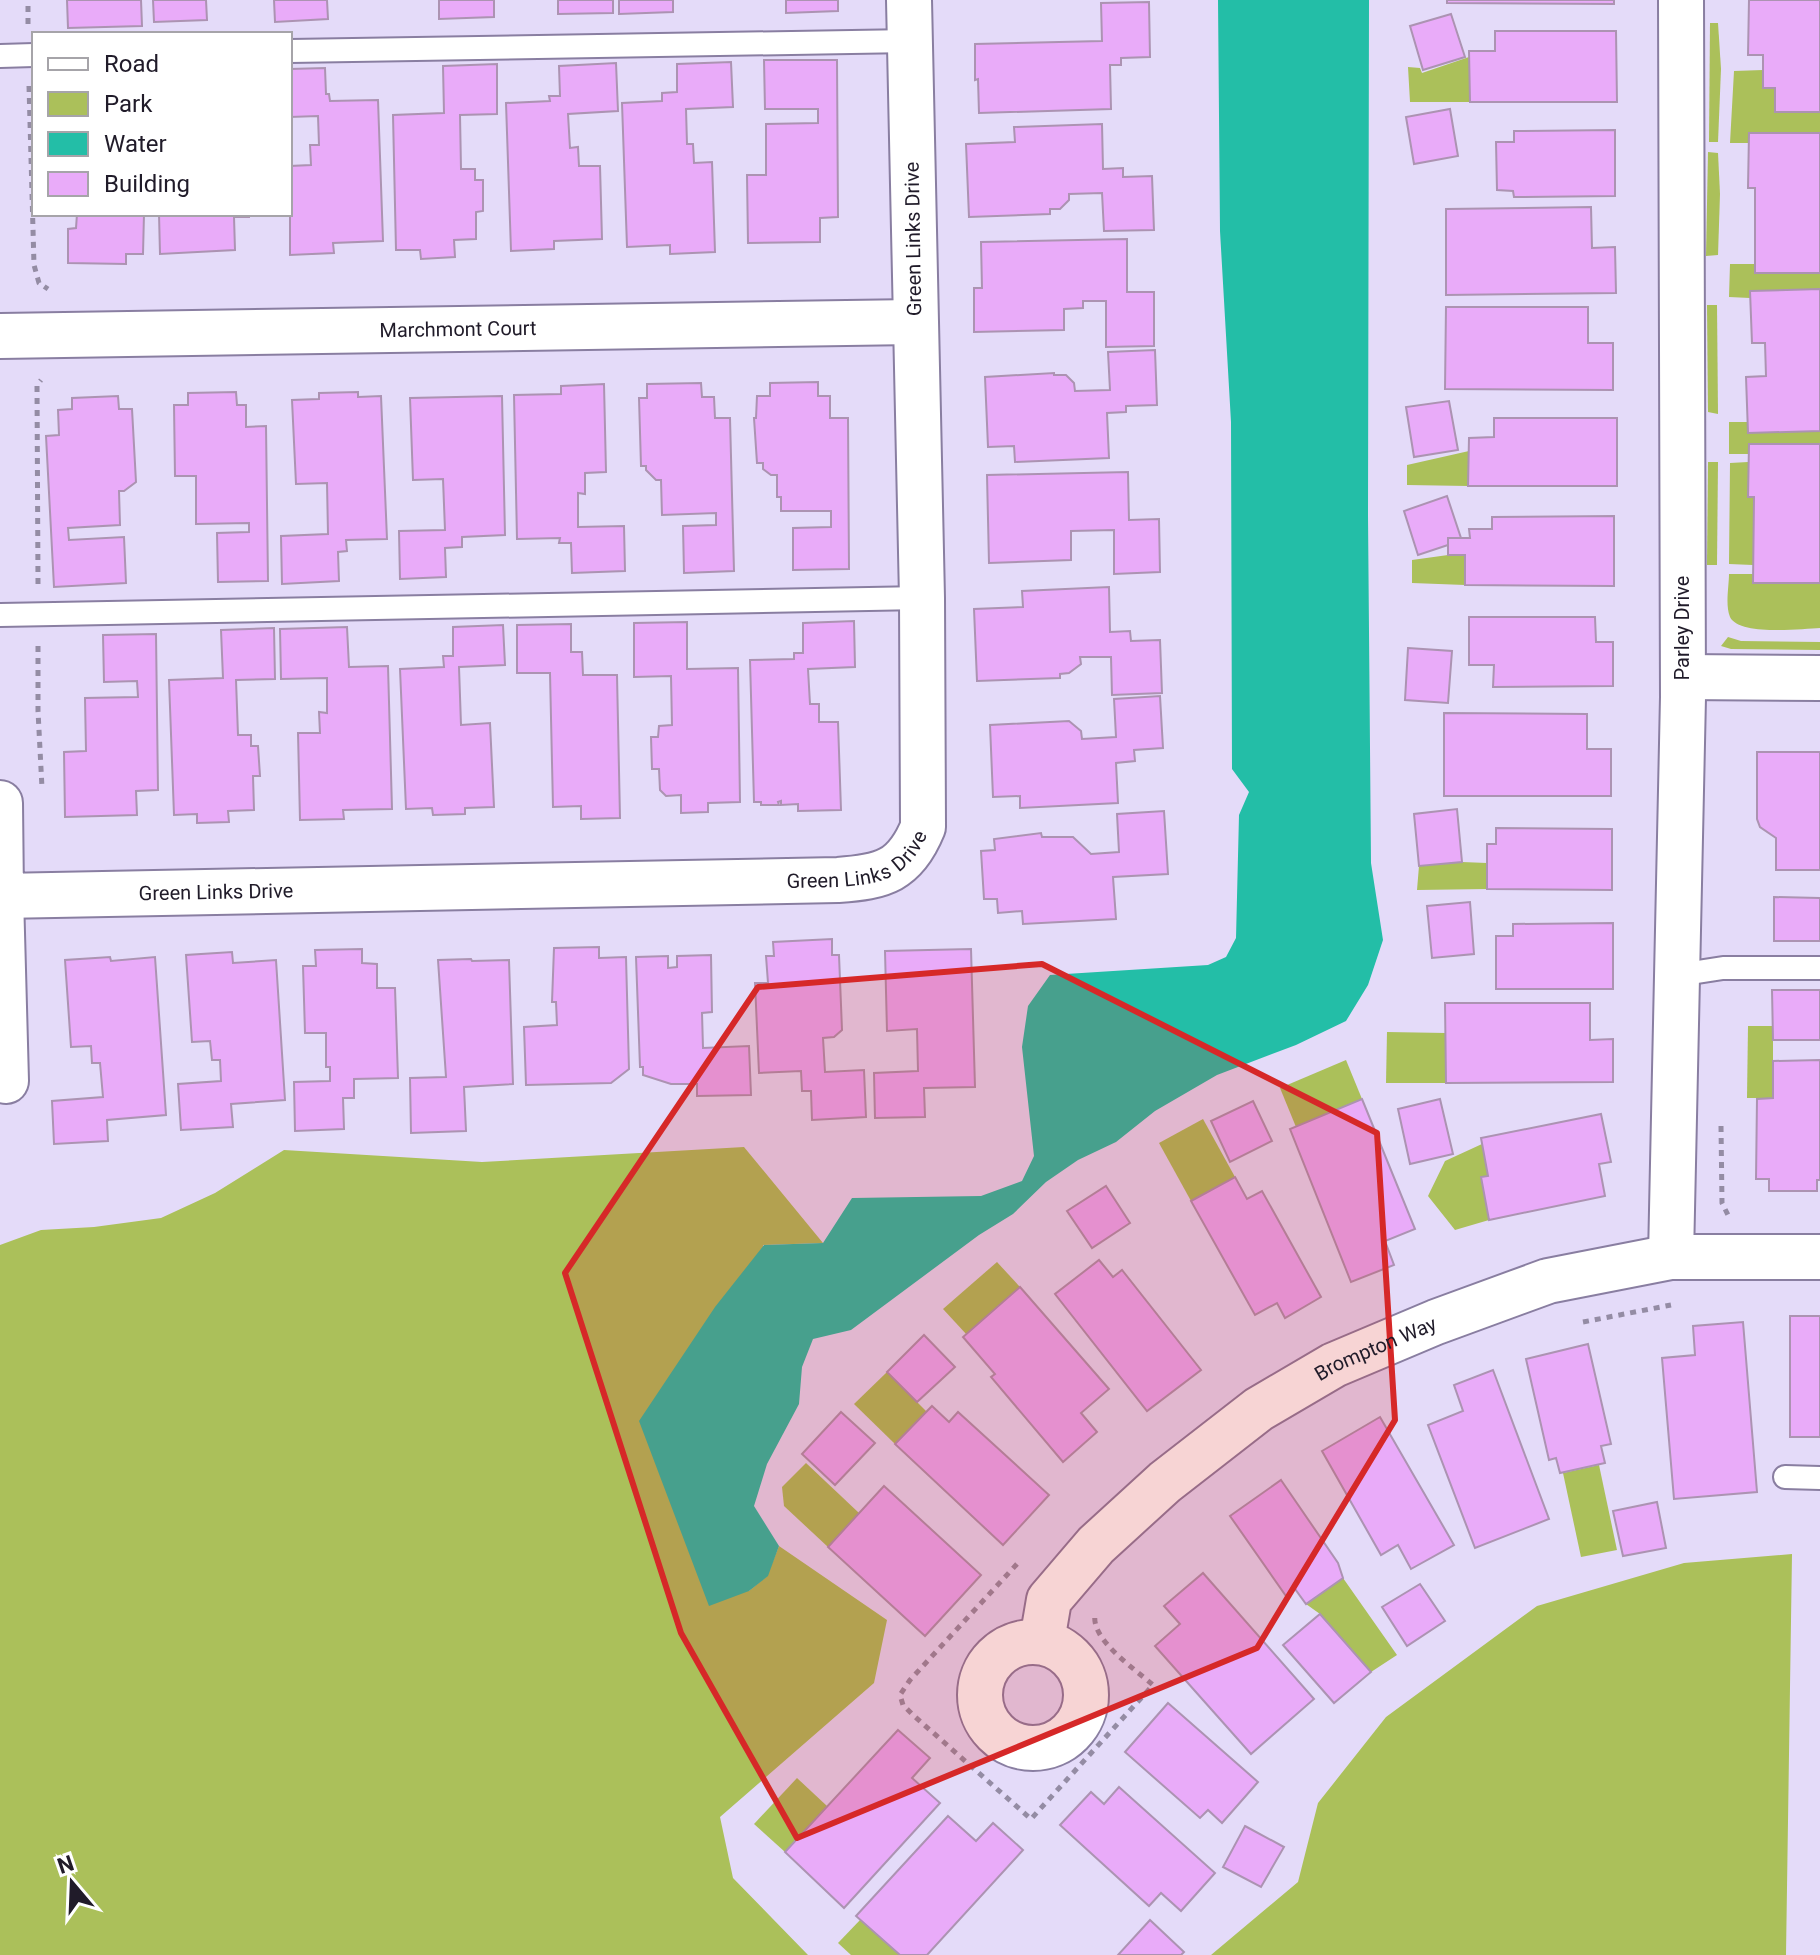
<svg xmlns="http://www.w3.org/2000/svg" width="1820" height="1955" font-family="Roboto,sans-serif">
<style>
.green{fill:#abc05a}
.water{fill:#23bea7}
.building{fill:#e9abf9;stroke:#ac93b2;stroke-width:2}
.lines{fill:none;stroke-linecap:round;stroke-linejoin:round}
.lane-casing{stroke:#897ea1;stroke-width:26}
.street-casing{stroke:#897ea1;stroke-width:48}
.path{stroke:#948ca4;stroke-width:5;stroke-dasharray:6 6;stroke-linecap:butt}
.lane{stroke:#fff;stroke-width:22}
.street{stroke:#fff;stroke-width:44}
.marked{fill:#d62828;fill-opacity:0.2;stroke:#d62828;stroke-width:6;stroke-linejoin:round}
.labels{text-anchor:middle;dominant-baseline:central;stroke-width:7;stroke-linejoin:round;paint-order:stroke}
.street-label{font-size:20px;fill:#201b29;stroke:#fff}
</style>
<rect width="100%" height="100%" fill="#e4dbf9"/>
<g class="green">
<path d="M1710,23H1718L1721,69L1718,142H1709Z"/>
<path d="M1469,57L1470,102H1410L1408,67L1420,68L1422,73Z"/>
<path d="M1763,70L1775,88V112H1820V133H1749V143H1730L1734,71Z"/>
<path d="M1708,152L1718,153L1720,194L1718,255L1706,256Z"/>
<path d="M1730,264H1755L1756,273H1820V289L1750,298L1729,297Z"/>
<path d="M1707,305H1717L1718,414L1708,412Z"/>
<path d="M1729,422H1747L1748,433L1820,431V444H1749V454H1729Z"/>
<path d="M1469,451L1468,486L1407,485V465Z"/>
<path d="M1708,462H1718L1717,565H1707Z"/>
<path d="M1748,462V496L1754,497L1753,565L1729,564L1730,463Z"/>
<path d="M1448,555H1465V585L1412,583V560Z"/>
<path d="M1729,574H1753L1754,583H1820V628C1801,629 1739,636 1730,617C1725,605 1729,586 1729,574Z"/>
<path d="M1728,637L1741,641L1820,642V650L1731,649L1721,646Z"/>
<path d="M1462,862L1487,863V889L1417,890L1419,866Z"/>
<path d="M1748,1026H1773V1098H1747Z"/>
<path d="M1387,1032L1446,1033V1083H1386Z"/>
<path d="M1346,1060L1362,1099L1296,1127L1280,1088Z"/>
<path d="M1203,1119L1235,1177L1191,1201L1159,1143Z"/>
<path d="M1482,1144L1488,1176L1482,1177L1489,1220L1455,1230L1428,1196L1445,1161Z"/>
<path d="M744,1147L823,1243L763,1245L749,1591L767,1576L779,1546L887,1620L874,1683L720,1817L733,1878L808,1955H0V1245L41,1230L94,1227L161,1218L215,1193L284,1150L482,1162Z"/>
<path d="M997,1262L1020,1287L967,1335L943,1309Z"/>
<path d="M887,1372L927,1412L895,1444L854,1404Z"/>
<path d="M806,1463L859,1513L828,1547L784,1506L782,1487Z"/>
<path d="M1599,1465L1617,1550L1581,1557L1563,1473Z"/>
<path d="M1792,1554L1786,1955H1211L1298,1882L1318,1803L1386,1717L1537,1606L1684,1563Z"/>
<path d="M1343,1578L1397,1655L1371,1672L1320,1614L1306,1604Z"/>
<path d="M797,1778L827,1806L785,1852L754,1824Z"/>
<path d="M861,1919L900,1955H851L838,1943Z"/>
</g>
<path class="water" d="M1218,0H1369L1368,516L1371,863L1383,940L1368,985L1346,1021L1296,1045L1217,1075L1155,1111L1116,1142L1078,1160L1046,1182L1013,1214L979,1235L851,1330L813,1339L802,1367L799,1404L767,1464L754,1506L779,1546L768,1576L749,1591L709,1606L639,1421L715,1307L764,1245L823,1243L852,1198L981,1196L1022,1181L1034,1156L1022,1047L1028,1006L1050,975L1208,965L1226,957L1236,938L1239,815L1249,792L1232,769L1231,422L1220,231Z"/>
<g class="building">
<path d="M67,0H141L142,26L68,28Z"/>
<path d="M153,0H206L207,20L154,22Z"/>
<path d="M274,0H327L328,19L275,22Z"/>
<path d="M439,0H494V17L439,19Z"/>
<path d="M558,0H613V13L558,14Z"/>
<path d="M619,0H673V12L619,14Z"/>
<path d="M786,0H838V11L786,13Z"/>
<path d="M1447,0H1614V4L1447,3Z"/>
<path d="M1749,0H1820V112H1775V88H1763V55H1748Z"/>
<path d="M1149,2L1150,57L1121,58V65H1110L1111,109L979,113L978,79L975,80V44L1102,41L1101,3Z"/>
<path d="M1451,14L1465,57L1423,70L1410,26Z"/>
<path d="M1495,31H1616L1617,102H1470L1469,51H1495Z"/>
<path d="M764,60H837L838,217L820,218V242L748,243L747,175H766V124L818,123V109H765Z"/>
<path d="M731,62L733,107L686,109L687,144H693L694,163L712,162L715,252L670,254V245L627,247L622,103L662,101V93L677,92V64Z"/>
<path d="M616,63L618,111L568,114L570,148L578,147L579,166H600L602,239L554,241V249L511,251L506,103L550,101L549,96H560L559,66Z"/>
<path d="M497,64V114L460,115L461,169H475V180H483V211L476,212V239L454,240L455,257L421,259L420,250H396L393,115L444,113L443,66Z"/>
<path d="M325,68L326,94H329L330,101L378,100L383,241L333,243L334,253L290,255V166L311,165L310,145H319L318,116L290,117V69Z"/>
<path d="M1450,109L1458,156L1414,164L1406,117Z"/>
<path d="M1102,124L1103,169L1123,168V177L1152,176L1154,230L1104,231L1102,193L1069,194V200L1060,209H1050V214L969,217L966,144L1015,142L1014,127Z"/>
<path d="M1615,130V196L1514,197L1513,191L1497,190L1496,142H1514V131Z"/>
<path d="M1749,133H1820V273H1755V188H1748Z"/>
<path d="M1591,207L1592,248L1615,247L1616,293L1446,295V209Z"/>
<path d="M77,214H144L143,254H126V264L68,263V229L76,228Z"/>
<path d="M159,214H249V217H234L235,250L160,254Z"/>
<path d="M1127,239V292H1154V346L1106,347V301H1083V308L1064,309V330L974,332V288H982L981,242Z"/>
<path d="M1820,289V431L1748,433L1746,377L1766,376L1765,343H1752L1750,291Z"/>
<path d="M1446,307H1588V343H1613V390L1445,389Z"/>
<path d="M1155,350L1157,405L1126,406V412L1107,413L1109,458L1015,462L1014,446L988,447L985,377L1054,373V375H1066L1074,383L1075,391L1110,390L1108,352Z"/>
<path d="M818,382V396H830V418H848L849,569L793,570V528L831,527V511H781V497H777V475H771L763,469V463H757L754,418H756L757,396H770V383Z"/>
<path d="M701,383L702,397H714L715,418H730L734,571L684,573L683,526L716,525V513L662,515L661,480H656L646,470V466H641L639,398H647V384Z"/>
<path d="M604,384L606,472L585,473V494L578,493V527L624,526L625,571L572,573L571,543H559L560,538L517,539L514,395L561,394V386Z"/>
<path d="M236,392L237,405H246V427L266,426L268,581L218,582L217,533L249,532V523L196,524V476H175L174,405H188V393Z"/>
<path d="M358,392V397L381,396L387,539L346,540L347,551L338,552L339,581L282,584L281,536L328,534L327,483L296,484L292,400L319,399V393Z"/>
<path d="M118,396L119,409H132L136,482L124,491H119L120,525L68,528L69,540L124,537L126,583L54,587L46,436L59,435L58,410L72,409V398Z"/>
<path d="M502,396L505,535L462,537V547L445,548L446,577L400,579L399,531L445,530L443,479L413,480L410,398Z"/>
<path d="M1449,401L1458,450L1414,457L1406,407Z"/>
<path d="M1494,418H1617V486H1468L1469,438L1494,437Z"/>
<path d="M1749,444H1820V583H1753L1754,497H1748Z"/>
<path d="M1128,472L1129,520L1159,519L1160,572L1114,574V530L1071,531V560L989,563L987,475Z"/>
<path d="M1447,496L1461,538H1448V545L1418,555L1404,511Z"/>
<path d="M1614,516V586L1465,585V555H1448V538H1470L1469,529H1492V517Z"/>
<path d="M1109,587L1110,632L1130,631L1131,641L1160,640L1162,693L1112,695L1111,657H1080L1081,664L1069,673L1060,674V678L977,681L974,609L1023,607L1022,591Z"/>
<path d="M1469,617H1595L1596,642H1613V686L1493,687L1494,665H1469Z"/>
<path d="M854,621L855,667L808,669L810,704H819V722H838L841,810L798,811V804L781,805V801L778,802L779,805H761V802H754L750,660L794,659V653H803V623Z"/>
<path d="M687,622V669L738,668L740,802L708,803V812L681,813V795L666,796L660,790L659,769H652L651,737H658L659,726L672,725L671,676L634,677V623Z"/>
<path d="M571,624V652H582L583,675H617L620,818L581,819V806L553,807L550,673H517V625Z"/>
<path d="M503,625L505,665L459,667L461,725L490,723L494,807L465,808V814L433,815L432,808L406,809L400,669L444,667L443,656H453V627Z"/>
<path d="M347,627L349,667L388,666L392,809L343,810L344,819L300,820L298,733H320L319,712L327,713V678L281,679L280,629Z"/>
<path d="M274,628L275,679L236,680L238,735H251V746H258L260,776H253L254,810L228,811L229,822L197,823V814L174,815L169,680L223,678L221,630Z"/>
<path d="M156,634L158,790L136,791L137,815L65,817L64,752L86,751L85,698L138,697L137,681L104,682L103,635Z"/>
<path d="M1408,648L1452,651L1448,703L1405,700Z"/>
<path d="M1160,696L1163,748L1134,750L1135,761L1116,763L1118,803L1020,808V796L993,797L990,725L1069,721L1081,731L1082,739L1116,737L1114,699Z"/>
<path d="M1444,713L1587,714V749H1611V796H1444Z"/>
<path d="M1757,752H1820V870H1776V838L1760,827L1757,819Z"/>
<path d="M1457,809L1462,862L1419,866L1414,814Z"/>
<path d="M1164,811L1168,874L1113,877L1116,919L1023,924L1022,911L998,913L997,899H984L981,851L995,850L994,839L1041,833L1042,837H1073L1091,854L1119,852L1117,814Z"/>
<path d="M1496,828L1612,829V890L1487,889V844H1496Z"/>
<path d="M1774,897L1820,898V941H1774Z"/>
<path d="M1470,902L1474,954L1432,958L1427,906Z"/>
<path d="M1613,923V989H1496V936H1513V924Z"/>
<path d="M832,939V955H839L842,1030L834,1037L823,1038L825,1072L864,1070L866,1117L812,1120L811,1091H802L801,1071L759,1073L755,983H768L766,956H774L773,942Z"/>
<path d="M599,947V958L626,957L629,1069L611,1083L526,1085L524,1027L557,1025L556,1002H552L554,948Z"/>
<path d="M362,949V963L377,964V988H395L398,1078L354,1079V1098H343L344,1129L295,1131L294,1082L330,1081V1067H326V1033H305L303,966H316L315,950Z"/>
<path d="M971,949L975,1087L924,1088L925,1117L875,1118L874,1073L918,1071L917,1029L887,1031L885,951Z"/>
<path d="M232,952L233,963L276,960L285,1100L231,1104L233,1127L181,1130L178,1084L221,1081L220,1060H212L210,1041L192,1042L186,955Z"/>
<path d="M711,955L712,1012L702,1013L703,1048L749,1046L751,1095L697,1096V1084H671L643,1075V1067H640L636,957L668,956V968L677,967V956Z"/>
<path d="M110,957L111,961L155,957L166,1115L107,1120L108,1141L54,1144L52,1101L103,1097L100,1063H92L91,1046L71,1047L65,960Z"/>
<path d="M471,959L472,961L509,960L513,1084L464,1087L466,1131L411,1133L410,1078L446,1077L438,960Z"/>
<path d="M1772,990H1820V1040H1773Z"/>
<path d="M1445,1003H1590V1040L1613,1039V1082L1446,1083Z"/>
<path d="M1820,1060V1180H1817V1191H1769V1179H1756L1757,1099L1773,1098V1061Z"/>
<path d="M1362,1099L1415,1229L1385,1241L1394,1265L1351,1282L1290,1129Z"/>
<path d="M1440,1099L1453,1154L1410,1164L1398,1109Z"/>
<path d="M1253,1101L1272,1141L1230,1162L1211,1121Z"/>
<path d="M1601,1114L1611,1162L1599,1164L1605,1196L1489,1220L1481,1177L1488,1176L1481,1138Z"/>
<path d="M1235,1177L1247,1199L1262,1191L1321,1297L1285,1318L1277,1303L1255,1315L1191,1201Z"/>
<path d="M1106,1186L1130,1223L1092,1248L1067,1211Z"/>
<path d="M1099,1260L1113,1277L1122,1270L1201,1370L1147,1411L1055,1294Z"/>
<path d="M1020,1287L1109,1389L1081,1413L1097,1432L1063,1462L991,1377L995,1374L963,1337Z"/>
<rect x="1790" y="1316" width="30" height="121"/>
<path d="M1743,1322L1757,1492L1674,1499L1662,1358L1695,1355L1693,1326Z"/>
<path d="M924,1335L955,1367L917,1402L887,1372Z"/>
<path d="M1588,1344L1611,1444L1601,1446L1605,1463L1560,1473L1556,1458L1549,1460L1526,1359Z"/>
<path d="M1493,1370L1549,1519L1475,1548L1428,1425L1463,1411L1454,1385Z"/>
<path d="M932,1406L949,1422L958,1412L1049,1495L1003,1545L895,1444Z"/>
<path d="M841,1412L875,1443L835,1485L802,1454Z"/>
<path d="M1380,1417L1454,1545L1411,1569L1398,1545L1381,1555L1322,1451Z"/>
<path d="M1281,1480L1338,1563L1343,1578L1306,1604L1295,1589L1286,1596L1230,1516Z"/>
<path d="M884,1486L981,1575L925,1636L828,1547Z"/>
<path d="M1657,1502L1666,1548L1623,1556L1613,1511Z"/>
<path d="M1203,1573L1314,1699L1251,1754L1155,1646L1180,1624L1164,1606Z"/>
<path d="M1420,1584L1445,1621L1407,1646L1382,1607Z"/>
<path d="M1320,1614L1371,1672L1334,1703L1283,1645Z"/>
<path d="M1168,1703L1258,1782L1222,1823L1208,1810L1200,1818L1125,1752Z"/>
<path d="M898,1730L930,1758L912,1778L940,1803L844,1908L785,1852Z"/>
<path d="M1119,1787L1215,1873L1181,1911L1161,1893L1149,1906L1060,1825L1091,1792L1104,1804Z"/>
<path d="M948,1816L976,1841L993,1823L1023,1850L927,1955H900L856,1916Z"/>
<path d="M1245,1826L1284,1847L1261,1887L1223,1867Z"/>
<path d="M1150,1920L1184,1952L1181,1955H1118Z"/>
</g>
<g class="lines">
<defs>
<g id="lane">
<path d="M290,51L911,41"/>
<path d="M0,56L34,55"/>
<path d="M0,615L922,598"/>
<path d="M1678,975L1723,968H1820"/>
<path d="M1785,1477L1820,1478"/>
</g>
<g id="street">
<path id="s1" d="M0,336L914,322"/>
<path d="M1683,677L1820,678"/>
<path id="s2" d="M0,803L1,896L838,880C883,877 905,871 923,827L922,598L909,0"/>
<path d="M1,896L6,1081"/>
<path d="M1671,1257L1683,697L1681,0"/>
<path id="s3" d="M1042,1641L1049,1600L1096,1545L1165,1482L1259,1409L1334,1365L1436,1322L1548,1281L1671,1257H1820"/>
<circle cx="1033" cy="1695" r="53"/>
</g>
</defs>
<use href="#lane" class="lane-casing"/>
<use href="#street" class="street-casing"/>
<g class="path">
<path d="M28,24V0"/>
<path d="M29,86L34,265L39,283L48,289"/>
<path d="M38,584L37,385L41,380"/>
<path d="M38,646V711L42,788"/>
<path d="M1721,1126L1722,1203L1728,1215"/>
<path d="M1583,1322L1671,1305"/>
<path d="M1017,1564L910,1680L900,1695L903,1705L913,1715L1031,1819L1153,1685C1135,1669 1091,1640 1095,1615"/>
</g>
<use href="#lane" class="lane"/>
<use href="#street" class="street"/>
</g>
<path class="marked" d="M1042,964L1377,1133L1395,1420L1257,1648L797,1838L681,1633L565,1273L758,987Z"/>
<g class="labels">
<g class="street-label">
<text transform="translate(913 239) rotate(-91)">Green Links Drive</text>
<text stroke="none"><textPath href="#s1" startOffset="458">Marchmont Court</textPath></text>
<text transform="translate(1682 628) rotate(-90)">Parley Drive</text>
<text stroke="none"><textPath href="#s2" startOffset="956">Green Links Drive</textPath></text>
<text stroke="none"><textPath href="#s2" startOffset="308">Green Links Drive</textPath></text>
<text stroke="none"><textPath href="#s3" startOffset="458">Brompton Way</textPath></text>
</g>
</g>
<rect x="32" y="32" width="260" height="184" fill="#ffffff" stroke="#a6a4a9" stroke-width="2"/>
<rect x="48" y="58" width="40" height="12" fill="#ffffff" stroke="#a6a4a9" stroke-width="2"/>
<text x="104" y="72" font-size="24" fill="#201b29">Road</text>
<rect x="48" y="92" width="40" height="24" fill="#abc05a" stroke="#a6a4a9" stroke-width="2"/>
<text x="104" y="112" font-size="24" fill="#201b29">Park</text>
<rect x="48" y="132" width="40" height="24" fill="#23bea7" stroke="#a6a4a9" stroke-width="2"/>
<text x="104" y="152" font-size="24" fill="#201b29">Water</text>
<rect x="48" y="172" width="40" height="24" fill="#e9abf9" stroke="#a6a4a9" stroke-width="2"/>
<text x="104" y="192" font-size="24" fill="#201b29">Building</text>
<g transform="translate(72 1883) rotate(341)" stroke="#ffffff" stroke-width="6" paint-order="stroke">
<path d="M0-6L14 30L0 20L-14 30Z" fill="#201b29"/>
<text y="-12" font-size="22" font-weight="bold" text-anchor="middle" fill="#201b29">N</text>
</g>
</svg>
